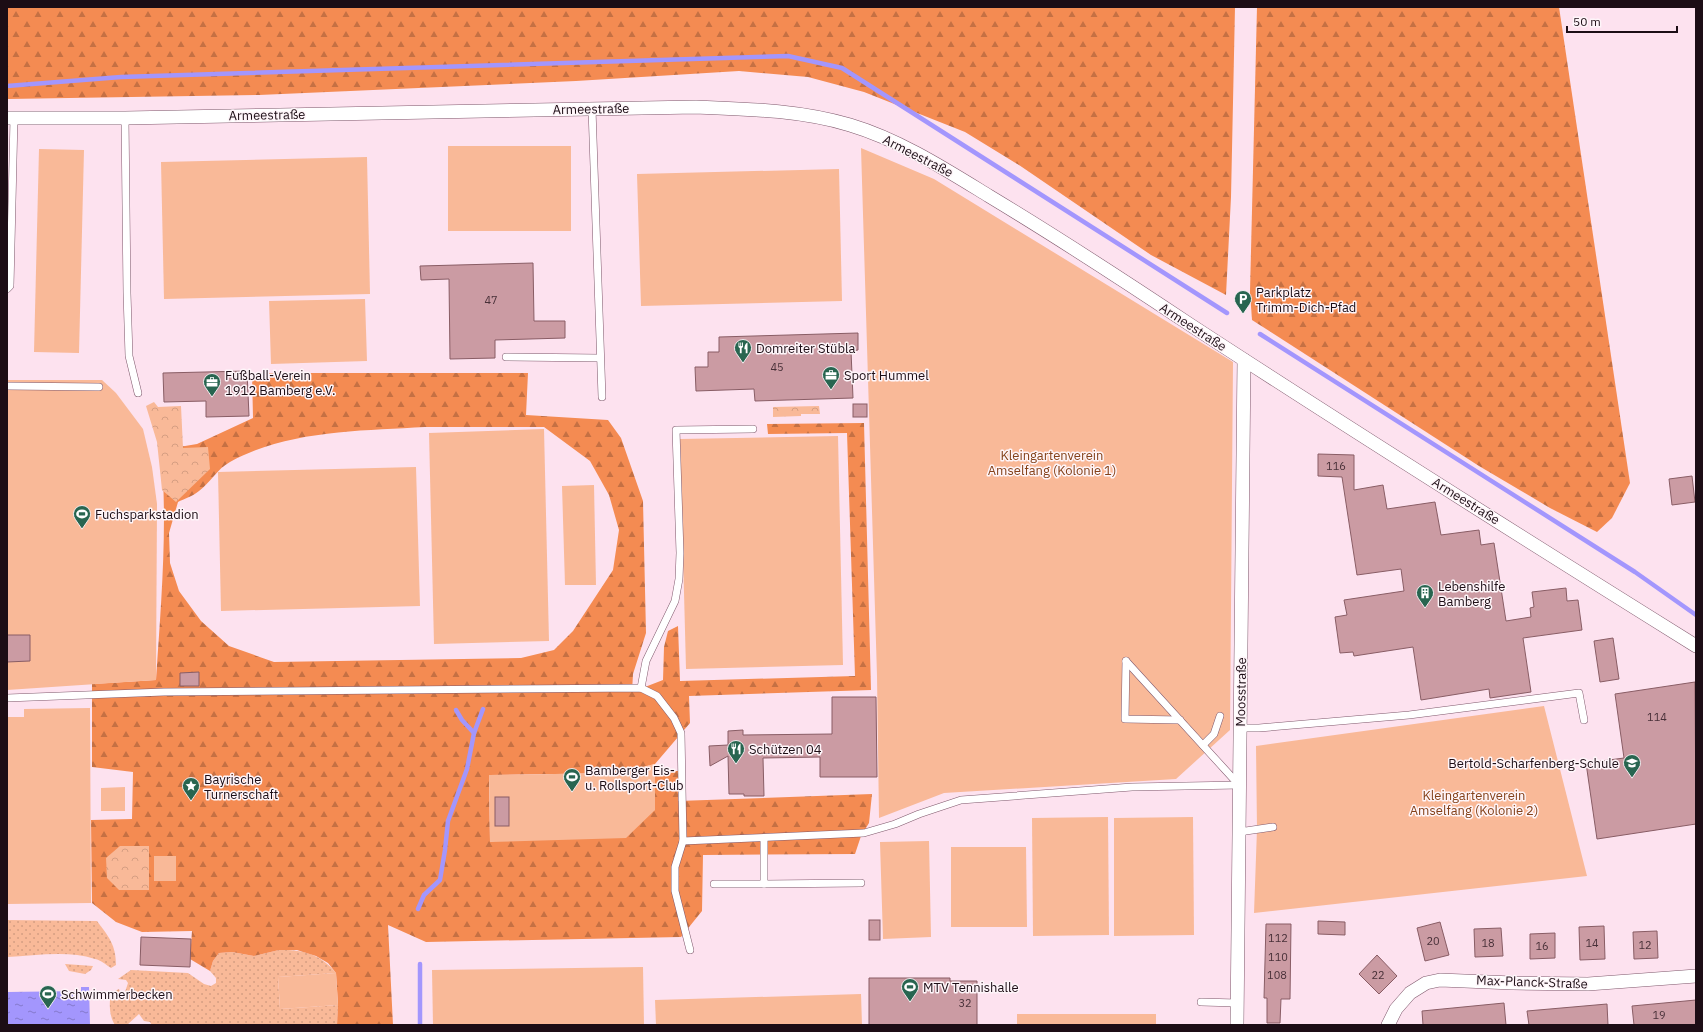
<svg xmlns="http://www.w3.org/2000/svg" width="1703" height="1032" font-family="'IBM Plex Sans',sans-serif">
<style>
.grass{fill:url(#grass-dots)}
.forest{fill:url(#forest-firs);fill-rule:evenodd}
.park{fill:url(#park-crowns)}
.garden{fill:#f9b998}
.water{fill:url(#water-ripples)}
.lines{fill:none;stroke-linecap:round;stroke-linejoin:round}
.stream{stroke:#a396fd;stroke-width:4.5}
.building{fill:#cb9ba3;stroke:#895d65}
.lane-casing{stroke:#7f586c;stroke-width:8}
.street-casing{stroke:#7f586c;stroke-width:14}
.lane{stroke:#fff;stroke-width:7}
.street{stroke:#fff;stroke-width:13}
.labels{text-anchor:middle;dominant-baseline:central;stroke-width:3;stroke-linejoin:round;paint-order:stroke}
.number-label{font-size:11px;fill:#483038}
.street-label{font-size:13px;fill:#1c0d15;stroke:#fef5f9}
.poi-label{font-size:13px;fill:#1c0d15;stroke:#fef5f9;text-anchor:start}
.park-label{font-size:13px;fill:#844119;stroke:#fef5f9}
</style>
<defs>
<pattern id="grass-dots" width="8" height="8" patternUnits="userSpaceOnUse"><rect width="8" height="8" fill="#f9b998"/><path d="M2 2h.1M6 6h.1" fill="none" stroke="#d59e82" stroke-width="1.8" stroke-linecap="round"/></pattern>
<pattern id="forest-firs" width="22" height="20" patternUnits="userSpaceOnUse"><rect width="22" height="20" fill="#f48b52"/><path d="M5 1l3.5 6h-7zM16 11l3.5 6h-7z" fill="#c57043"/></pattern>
<pattern id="park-crowns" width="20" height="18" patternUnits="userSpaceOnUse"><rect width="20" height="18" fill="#f9b998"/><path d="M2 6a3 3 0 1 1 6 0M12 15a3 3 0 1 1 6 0" fill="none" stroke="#d59e82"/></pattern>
<pattern id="water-ripples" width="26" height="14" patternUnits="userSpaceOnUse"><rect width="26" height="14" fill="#a396fd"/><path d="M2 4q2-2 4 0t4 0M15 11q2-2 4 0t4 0" fill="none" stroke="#8479cc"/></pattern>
</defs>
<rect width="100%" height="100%" fill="#fde2ef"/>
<g class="grass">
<path d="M7,920L97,921C109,937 116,945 116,965L111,968C106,965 101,960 95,959C67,950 35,956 7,957Z"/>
<path d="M279,950C302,949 321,954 336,973L278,977L280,1009L338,1005L337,1025H152L150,1022L144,1021L139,1014L127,1025H115C109,1016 109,1003 111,993L119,989L121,994L125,992L128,983L126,980L118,979L131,970L188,973L204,984L211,986L216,983V978L210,971L213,961L219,953L232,952L254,956Z"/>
<path d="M65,964L93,966L91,970L85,974L69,971Z"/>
</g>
<g class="forest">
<path d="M7,7H1235L1231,197L1226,295L1151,255L1019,165L965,132L864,92L808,77L739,71L576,81L259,95L7,99Z"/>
<path d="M1257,7H1559L1630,483L1612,518L1597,532L1550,508L1479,466L1252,320L1250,292Z"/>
<path d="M252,373H528L526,415L608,420L621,438L643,501L646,633L633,674L632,692L663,680L664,647L668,631L678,626L680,681L855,676L847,433L768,434L767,424L864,423L871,690L689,696L690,723L655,764L618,773L489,775L490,842L655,810V771H678V801L872,794L869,823L861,836L855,854L703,855L702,911L681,937L426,942L388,925L393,1025H337L338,1005L336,973L328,963L316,956L297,950H279L254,956L232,952L219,953L213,961L210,971L190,959L192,931L142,932L116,922L92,903L91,820L132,819L133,772L92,767V684L156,680C161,605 168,525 161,450L197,444L253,418ZM425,427H544L590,461L609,495L619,530L613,570L573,631L554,650L521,658L274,662L229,646L201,621L179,591L170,563L169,533L178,502C184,499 193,496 199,491C210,483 217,469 230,462C288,430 360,431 425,427Z"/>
</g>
<g class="park">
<path d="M154,402L158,407L181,406L183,448L208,447L210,469L176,502L162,490L157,442L146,406Z"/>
<path d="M819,406L820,414H801V416L773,417V407Z"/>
<path d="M120,846H149V890H119L107,878L106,858Z"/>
</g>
<g class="garden">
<rect x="448" y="146" width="123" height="85"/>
<path d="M861,148L934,179L1233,362L1230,730L1176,779L944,793L879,818L877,676Z"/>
<path d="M39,149L84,150L79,353L34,352Z"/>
<path d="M367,157L370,294L164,299L161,162Z"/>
<path d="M839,169L842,301L641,306L637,174Z"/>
<path d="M365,299L367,361L271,364L269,301Z"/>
<path d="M7,380H102L116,393L143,429L152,467L157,504L156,680L7,690Z"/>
<path d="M544,429L549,641L434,644L429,433Z"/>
<path d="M838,436L843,665L686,669L680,439Z"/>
<path d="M416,467L420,606L221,611L218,472Z"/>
<path d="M594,485L596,585H565L562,486Z"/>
<path d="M1544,706L1587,876L1254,913L1257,829L1256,746Z"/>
<path d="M90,708L91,903L7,904V717H24V709Z"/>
<path d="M655,764V810L626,838L490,842L489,775L618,773Z"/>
<path d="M125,787V811H101V788Z"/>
<path d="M1108,817L1109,935L1033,936L1032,818Z"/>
<path d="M1193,817L1194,935L1114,936V818Z"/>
<path d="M929,841L931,937L883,939L880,842Z"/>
<path d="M951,847H1026L1027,927H951Z"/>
<rect x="154" y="856" width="22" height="25"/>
<path d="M643,967L644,1025H433L432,970Z"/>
<path d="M336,973L338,1005L280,1009L278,977Z"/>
<path d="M861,994L862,1025H656L655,1000Z"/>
<rect x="1017" y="1014" width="139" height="11"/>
</g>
<path class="water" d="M81,987H89L90,1025H7V992L81,991Z"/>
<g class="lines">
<g class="stream">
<path d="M7,86L121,77L788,56L842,68L1227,313"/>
<path d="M1260,334L1635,572L1696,615"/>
<path d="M456,710L462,720L474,733"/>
<path d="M418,909L424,895L440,880L445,850L448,821L467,769L474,733L483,709"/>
<path d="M420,1025V964"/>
</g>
</g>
<g class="building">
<path d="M533,263L534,321H565V338L495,340V358L450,359L449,279L421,280L420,266Z"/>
<path d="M858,333V350L851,351L853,398L755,401L754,389L696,391L695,367H708V352H719V337Z"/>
<path d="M247,371L249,416L206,417V401L164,402L163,373Z"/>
<rect x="853" y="404" width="14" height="13"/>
<path d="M1318,454L1354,455V490L1383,485L1387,509L1435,502L1441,535L1479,530L1481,545L1494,543L1506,621L1531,617L1530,608L1534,607L1532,592L1566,588L1567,601L1578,600L1582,630L1523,638L1531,692L1490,698L1489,689L1421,700L1413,647L1354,656L1353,652L1340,653L1335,617L1347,615L1344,600L1404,591L1401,569L1357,575L1342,477L1318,476Z"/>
<path d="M1692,476L1695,502L1672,505L1669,479Z"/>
<path d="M7,635H30V661L7,662Z"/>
<path d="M1613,638L1619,679L1600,682L1594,641Z"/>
<path d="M199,672V686H180V673Z"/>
<path d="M1695,682L1696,824L1597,839L1586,763L1624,758L1615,694Z"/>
<path d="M832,697H876L877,777H820V757L763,758L764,796H744V794H729L728,756L710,766L709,746L728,745V731L743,730V735L832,734Z"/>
<rect x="495" y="797" width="14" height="29"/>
<rect x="869" y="920" width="11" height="20"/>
<path d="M1318,921L1345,922V935L1318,934Z"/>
<path d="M1440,922L1449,955L1425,961L1417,928Z"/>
<path d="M1266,924H1291L1290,999H1281L1280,1023H1267V998H1264Z"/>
<path d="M1604,926L1605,959L1580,960L1579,927Z"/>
<path d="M1501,928L1503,956L1475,957L1474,929Z"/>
<path d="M1657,931L1658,958L1634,959L1633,932Z"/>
<path d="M1555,933V958L1530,959V934Z"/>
<path d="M141,937L191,939L190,967L140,965Z"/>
<path d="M1377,955L1397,976L1379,994L1359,974Z"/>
<path d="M869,978H950V981H977V1025H869Z"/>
<path d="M1696,1000V1025H1634L1632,1006Z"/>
<path d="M1504,1003L1506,1025H1423L1422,1011Z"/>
<path d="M1607,1004L1608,1025H1529L1527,1011Z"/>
</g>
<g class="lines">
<defs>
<g id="lane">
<path d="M592,109L602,397"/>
<path d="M125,118L127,293L129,356L138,393"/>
<path d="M7,289L10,286L14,118"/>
<path d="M506,357L600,358"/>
<path d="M7,386L99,387"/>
<path d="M1126,661L1239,785"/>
<path d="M1126,661L1125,719L1180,720"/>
<path d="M641,688L646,661L675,601L679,579L680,553L676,430L753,429"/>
<path d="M7,698L164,692L641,688L657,696L674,718L681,733L683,841L675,867V891L690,950"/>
<path d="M1241,728H1259L1409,715L1579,693L1584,720"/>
<path d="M1203,745L1214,734L1220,716"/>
<path d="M1239,832L1273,827"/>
<path d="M683,841L864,833L895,824L919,814L961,800L1132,787L1239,785"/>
<path d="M714,884H764V838"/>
<path d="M764,884L861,883"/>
<path d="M1201,1002L1237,1003"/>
</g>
<g id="street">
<path d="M7,118H125L696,107C747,109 800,110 850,125C900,140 945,169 989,196C1057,237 1123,280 1189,324C1356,433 1526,540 1696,646"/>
<path d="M1237,1025L1244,360"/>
<path d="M1388,1025L1396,1009L1410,993L1426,983L1440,980L1513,983L1588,984L1696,976"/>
</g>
</defs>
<use href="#lane" class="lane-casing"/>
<use href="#street" class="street-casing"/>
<use href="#lane" class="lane"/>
<use href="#street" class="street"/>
</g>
<defs>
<symbol id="parking-pin" viewBox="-11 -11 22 30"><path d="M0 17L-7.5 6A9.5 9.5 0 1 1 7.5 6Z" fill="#286550" stroke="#fef5f9"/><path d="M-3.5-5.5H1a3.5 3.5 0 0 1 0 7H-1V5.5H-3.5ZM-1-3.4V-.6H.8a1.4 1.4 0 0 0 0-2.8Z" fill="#fff"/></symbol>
<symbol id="restaurant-pin" viewBox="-11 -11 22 30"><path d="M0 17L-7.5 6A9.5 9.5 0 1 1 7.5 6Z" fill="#286550" stroke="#fef5f9"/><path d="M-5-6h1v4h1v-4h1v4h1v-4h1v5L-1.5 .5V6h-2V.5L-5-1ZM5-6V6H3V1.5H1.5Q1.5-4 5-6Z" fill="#fff"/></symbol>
<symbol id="office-pin" viewBox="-11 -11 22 30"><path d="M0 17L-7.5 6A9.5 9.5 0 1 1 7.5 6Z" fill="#286550" stroke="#fef5f9"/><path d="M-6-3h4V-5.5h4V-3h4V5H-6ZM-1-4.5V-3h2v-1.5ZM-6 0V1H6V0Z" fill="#fff"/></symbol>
<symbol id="stadium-pin" viewBox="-11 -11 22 30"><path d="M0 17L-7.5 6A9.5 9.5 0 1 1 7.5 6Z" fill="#286550" stroke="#fef5f9"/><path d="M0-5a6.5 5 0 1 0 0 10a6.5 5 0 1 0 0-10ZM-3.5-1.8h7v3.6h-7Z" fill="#fff"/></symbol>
<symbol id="building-pin" viewBox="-11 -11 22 30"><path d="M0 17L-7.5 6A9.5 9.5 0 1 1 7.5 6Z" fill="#286550" stroke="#fef5f9"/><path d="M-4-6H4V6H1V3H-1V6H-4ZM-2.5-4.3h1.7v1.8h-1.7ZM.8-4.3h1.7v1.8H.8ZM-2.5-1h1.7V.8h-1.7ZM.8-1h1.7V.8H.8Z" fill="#fff"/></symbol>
<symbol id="school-pin" viewBox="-11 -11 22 30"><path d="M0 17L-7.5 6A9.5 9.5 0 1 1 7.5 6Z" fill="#286550" stroke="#fef5f9"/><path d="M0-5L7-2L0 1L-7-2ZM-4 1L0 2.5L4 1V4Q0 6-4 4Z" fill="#fff"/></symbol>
<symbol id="sight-pin" viewBox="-11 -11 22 30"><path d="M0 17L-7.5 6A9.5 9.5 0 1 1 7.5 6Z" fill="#286550" stroke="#fef5f9"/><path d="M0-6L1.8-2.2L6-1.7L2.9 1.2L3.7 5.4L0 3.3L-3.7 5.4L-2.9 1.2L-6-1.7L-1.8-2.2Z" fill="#fff"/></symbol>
</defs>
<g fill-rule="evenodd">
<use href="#parking-pin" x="1233" y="289" width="20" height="27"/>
<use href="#restaurant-pin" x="733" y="338" width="20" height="27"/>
<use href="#office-pin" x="821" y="365" width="20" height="27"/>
<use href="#office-pin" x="202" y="372" width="20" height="27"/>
<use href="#stadium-pin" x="72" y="504" width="20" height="27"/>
<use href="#building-pin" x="1415" y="583" width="20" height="27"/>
<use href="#restaurant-pin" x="726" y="739" width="20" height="27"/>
<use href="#school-pin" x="1622" y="753" width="20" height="27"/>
<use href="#stadium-pin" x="562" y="767" width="20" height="27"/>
<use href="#sight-pin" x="181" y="776" width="20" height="27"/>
<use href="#stadium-pin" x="900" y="977" width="20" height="27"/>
<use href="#stadium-pin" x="38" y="984" width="20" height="27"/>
</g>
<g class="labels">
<g class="number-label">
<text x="491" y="300">47</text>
<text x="777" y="367">45</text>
<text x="1336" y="466">116</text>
<text x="1657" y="717">114</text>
<text x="1278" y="938">112</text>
<text x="1433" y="941">20</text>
<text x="1488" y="943">18</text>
<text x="1592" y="943">14</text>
<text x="1645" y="945">12</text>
<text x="1542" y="946">16</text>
<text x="1278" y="957">110</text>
<text x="1277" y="975">108</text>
<text x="1378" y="975">22</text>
<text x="965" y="1003">32</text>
<text x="1659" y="1015">19</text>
</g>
<g class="street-label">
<text transform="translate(591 109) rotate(-1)">Armeestraße</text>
<text transform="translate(267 115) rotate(-1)">Armeestraße</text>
<text transform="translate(918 156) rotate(27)">Armeestraße</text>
<text transform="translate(1193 327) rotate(33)">Armeestraße</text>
<text transform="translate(1466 501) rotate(32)">Armeestraße</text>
<text transform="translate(1241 692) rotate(-89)">Moosstraße</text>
<text transform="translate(1532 982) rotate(2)">Max-Planck-Straße</text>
</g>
<g class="poi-label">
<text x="1256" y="292">Parkplatz<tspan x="1256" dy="15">Trimm-Dich-Pfad</tspan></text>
<text x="756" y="348">Domreiter Stübla</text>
<text x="225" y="375">Fußball-Verein<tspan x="225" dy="15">1912 Bamberg e.V.</tspan></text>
<text x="844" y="375">Sport Hummel</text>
<text x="95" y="514">Fuchsparkstadion</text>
<text x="1438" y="586">Lebenshilfe<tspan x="1438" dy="15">Bamberg</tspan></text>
<text x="749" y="749">Schützen 04</text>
<text x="1619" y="763" text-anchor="end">Bertold-Scharfenberg-Schule</text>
<text x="585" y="770">Bamberger Eis-<tspan x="585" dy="15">u. Rollsport-Club</tspan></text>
<text x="204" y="779">Bayrische<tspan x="204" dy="15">Turnerschaft</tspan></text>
<text x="923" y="987">MTV Tennishalle</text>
<text x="61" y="994">Schwimmerbecken</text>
</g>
<g class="park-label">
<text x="1052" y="455">Kleingartenverein<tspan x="1052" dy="15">Amselfang (Kolonie 1)</tspan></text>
<text x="1474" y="795">Kleingartenverein<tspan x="1474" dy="15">Amselfang (Kolonie 2)</tspan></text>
</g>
</g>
<rect width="1703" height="1032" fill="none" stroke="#1c0d15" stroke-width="16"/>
<path d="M1567 26v6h110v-6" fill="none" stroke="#1c0d15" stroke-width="2"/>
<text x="1573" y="26" font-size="12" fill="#1c0d15" stroke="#fef5f9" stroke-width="3" paint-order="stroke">50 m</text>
</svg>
